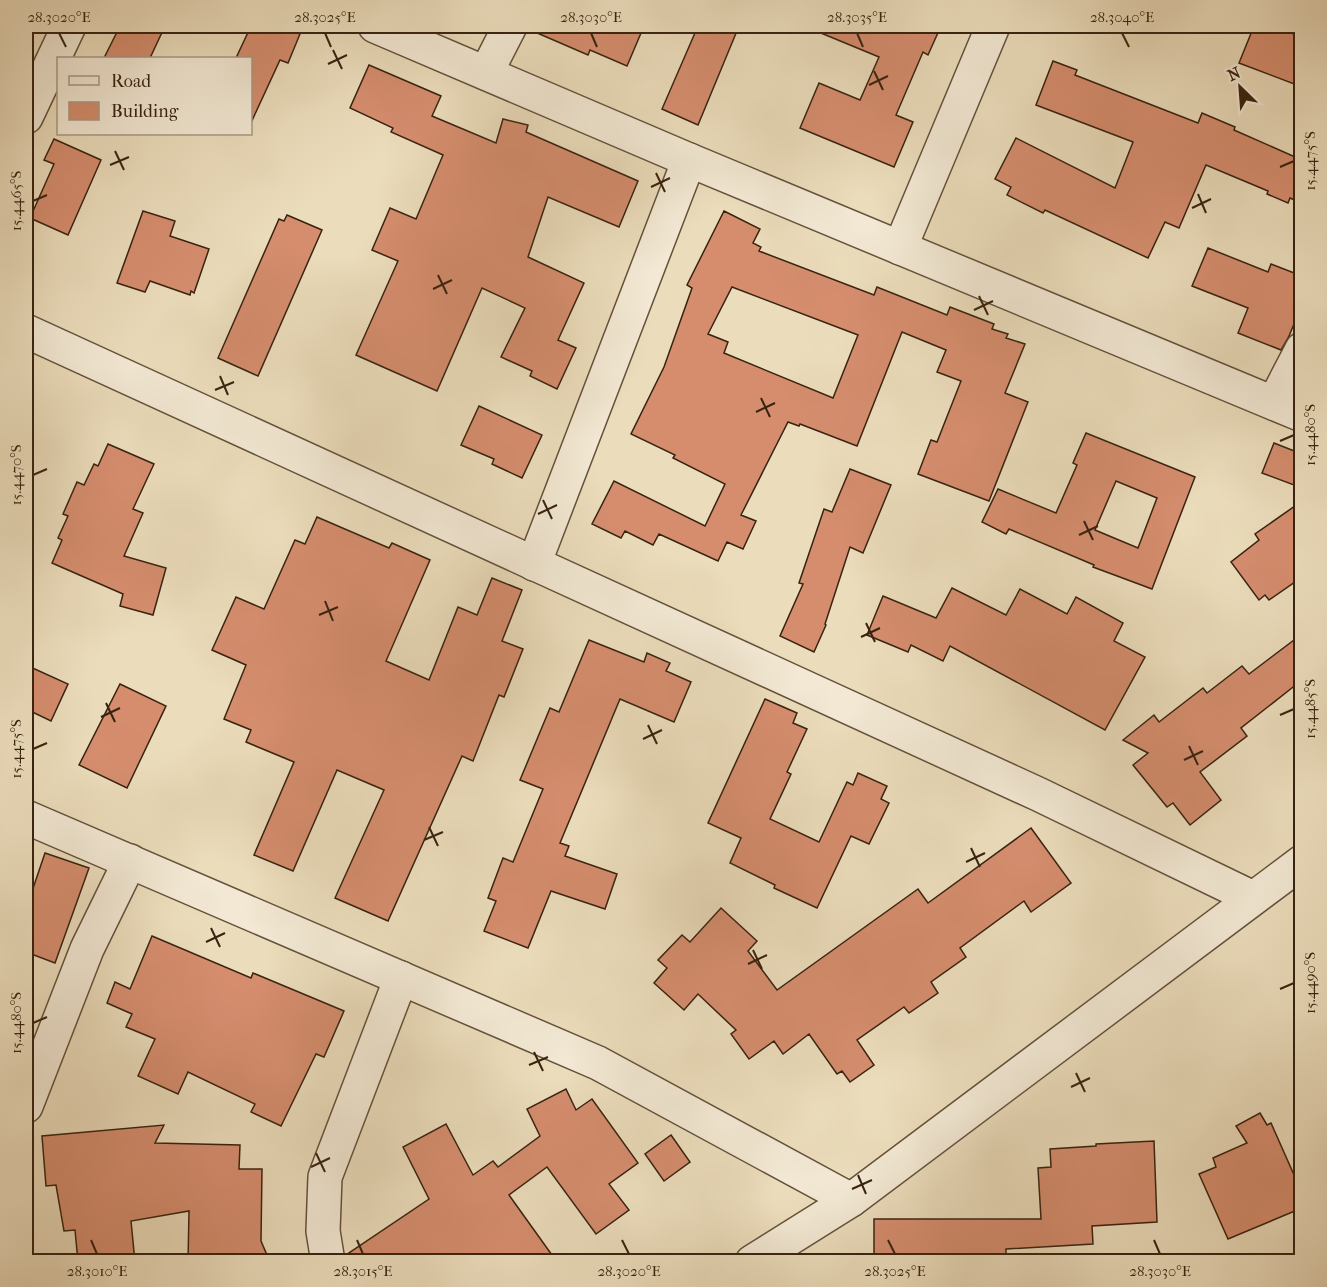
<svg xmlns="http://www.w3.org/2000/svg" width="1327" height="1287" font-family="'IM FELL French Canon',serif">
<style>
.building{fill:#d58d6e;stroke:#382310;stroke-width:1.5;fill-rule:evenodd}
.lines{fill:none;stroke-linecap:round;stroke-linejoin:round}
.minor-casing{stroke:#65513b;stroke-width:36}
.minor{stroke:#f2e8d3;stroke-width:33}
.ticks{fill:none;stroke:#382310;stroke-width:2}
.neatline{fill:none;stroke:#382310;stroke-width:2}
.ticks-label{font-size:15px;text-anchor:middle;fill:#382310}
</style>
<rect width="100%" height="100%" fill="#ebdcbb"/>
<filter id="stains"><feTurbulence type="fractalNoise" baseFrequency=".00333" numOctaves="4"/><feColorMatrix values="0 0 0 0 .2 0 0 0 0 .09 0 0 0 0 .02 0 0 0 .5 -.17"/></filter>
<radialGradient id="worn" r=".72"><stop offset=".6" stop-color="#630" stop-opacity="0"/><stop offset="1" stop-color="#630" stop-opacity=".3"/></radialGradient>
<g class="building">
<path d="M120,26H165L150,58H104Z"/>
<path d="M251,26H282L300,34L288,63L280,60L250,125V58H236Z"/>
<path d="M529,26H644L627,66L590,50L588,55L528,29Z"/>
<path d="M698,26H739L698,125L662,109Z"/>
<path d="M804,26H941L928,55L923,52L896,115L913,122L894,167L800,128L819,83L860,100L879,57Z"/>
<path d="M1254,26H1272L1302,37V87L1239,63Z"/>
<path d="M1053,61L1077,70L1075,75L1198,123L1202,113L1235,127L1234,130L1302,160V203L1290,198L1288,203L1267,194L1268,191L1206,165L1179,228L1165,222L1148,258L1045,210L1043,213L1007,195L1011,187L995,179L1016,138L1115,188L1133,142L1036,105Z"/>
<path d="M369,65L441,96L432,116L496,143L503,119L528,125L526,132L638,181L619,227L548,197L528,257L584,283L558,340L576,348L557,389L530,376L532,371L501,357L525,308L482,288L437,391L356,355L398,261L372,250L390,208L416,219L443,155L391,132L393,128L350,108Z"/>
<path d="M54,139L101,160L68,235L30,218L54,164L44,160Z"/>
<path d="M143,211L175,221L170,236L209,249L194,293L191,291L190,295L150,281L145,292L117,283Z"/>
<path d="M724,211L760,229L753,243L761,247L759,251L874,295L877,287L947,315L950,307L994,324L992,329L1008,334L1006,338L1025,344L1005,393L1028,402L989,501L918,474L931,440L937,442L961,381L937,372L946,350L902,332L857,446L800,424L799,426L788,422L741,515L756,521L743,549L727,542L718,561L659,534L653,545L625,531L621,538L592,524L614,481L705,526L725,484L673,458L675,455L631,434L664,367L692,288L687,285ZM732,287L858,335L833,398L724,353L728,342L708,334Z"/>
<path d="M287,215L322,230L258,376L218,358L279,219L284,221Z"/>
<path d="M1208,248L1268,272L1271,264L1302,276V305L1289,336L1281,350L1238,333L1248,308L1192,286Z"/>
<path d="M479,406L542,435L522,478L492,464L494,459L461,445Z"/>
<path d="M1086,433L1195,477L1152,589L1093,567L1094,565L1009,529L1006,534L982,522L998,489L1056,513L1077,465L1073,463ZM1116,481L1157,498L1138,548L1095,530Z"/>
<path d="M1274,443L1302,454V488L1262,473Z"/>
<path d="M108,444L154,464L133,509L143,513L124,556L166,568L153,615L120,606L123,594L52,563L62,540L58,538L68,516L63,514L77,482L84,485L94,464L98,466Z"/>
<path d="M850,469L891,485L863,553L850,547L825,624L826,625L814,652L780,636L803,584L799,583L824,509L832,512Z"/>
<path d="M1302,501V577L1269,600L1265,595L1259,600L1231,562L1259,540L1255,534Z"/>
<path d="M317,517L389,548L392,543L430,560L386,661L429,680L458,607L477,615L492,578L522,590L502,641L523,649L504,697L499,695L473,761L462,756L388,921L335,898L384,790L337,770L293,871L254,855L294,762L246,742L251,730L224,719L246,665L212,650L236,597L264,609L295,540L305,544Z"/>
<path d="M952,588L1006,615L1020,589L1067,614L1076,597L1123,623L1114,641L1145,657L1105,730L950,646L943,661L911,645L908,652L867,635L883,596L936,618Z"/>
<path d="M1302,634V680L1241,728L1247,736L1200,772L1221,800L1190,825L1173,803L1167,807L1133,765L1148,753L1123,740L1154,715L1159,722L1203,688L1207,693L1242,666L1249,674Z"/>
<path d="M589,640L644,662L647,653L670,663L666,671L691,682L674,722L620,699L560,843L569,846L565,856L617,874L605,909L551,891L528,948L484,931L496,901L488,898L503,858L513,862L543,789L520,780L550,708L559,712Z"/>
<path d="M26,665L68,684L51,721L26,709Z"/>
<path d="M120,684L166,706L127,788L79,765Z"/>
<path d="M765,699L797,713L793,723L807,729L787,772L791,774L770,819L819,842L847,782L853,785L858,773L887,786L881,799L889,803L869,844L851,836L817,908L774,888L775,885L730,863L741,838L708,823Z"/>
<path d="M1031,828L1071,883L1031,912L1024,901L960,948L966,957L931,982L938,993L909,1013L904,1007L857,1040L874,1065L850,1082L842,1071L837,1074L809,1034L783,1054L774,1041L749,1059L731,1034L736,1030L698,994L684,1010L654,983L667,968L658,960L682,935L690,942L721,908L757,941L748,951L777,990L918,889L928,903Z"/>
<path d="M45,853L89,868L55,963L26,952V909Z"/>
<path d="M152,936L251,978L253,973L344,1011L324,1057L316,1054L281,1126L251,1112L255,1104L188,1072L178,1094L138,1076L155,1039L126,1027L132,1014L107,1003L115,982L130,989Z"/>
<path d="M566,1089L576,1110L592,1099L638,1163L609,1184L629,1210L596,1234L547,1167L509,1195L557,1262H346V1255L429,1199L403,1147L446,1124L473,1175L493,1161L498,1167L540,1136L527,1109Z"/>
<path d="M1260,1113L1267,1125L1271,1123L1302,1193V1208L1228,1239L1199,1174L1216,1167L1213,1158L1247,1143L1236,1126Z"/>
<path d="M164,1125L155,1143L240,1145L239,1169H262L261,1241L270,1262H188L189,1211L131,1221L135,1262H78L75,1230L64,1231L56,1185L46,1186L42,1136Z"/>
<path d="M671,1135L690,1162L664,1181L645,1154Z"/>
<path d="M1154,1141L1157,1222L1092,1226L1093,1244L1006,1249V1262H874V1219H1041L1038,1168L1051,1167L1050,1149L1096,1146V1144Z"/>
</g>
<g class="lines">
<defs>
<g id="minor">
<path d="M375,26L689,160L1302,415"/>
<path d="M486,73L510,26"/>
<path d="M26,117L69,26"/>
<path d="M900,248L993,26"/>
<path d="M26,331L1038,794L1253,898"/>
<path d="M1274,403L1302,349"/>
<path d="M534,564L689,160"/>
<path d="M26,817L598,1063L851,1200"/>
<path d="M26,1106L87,949L130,861"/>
<path d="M328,1262L323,1231L325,1177L401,978"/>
<path d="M752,1262L851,1200L1302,862"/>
</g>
</defs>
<use href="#minor" class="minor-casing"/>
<use href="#minor" class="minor"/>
</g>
<path class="ticks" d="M59,33L66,47M325,33L331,47M591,33L597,47M857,33L863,47M1122,33L1129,47M333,50L342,69M328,64L347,55M874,71L883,90M869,85L888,76M115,151L124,170M110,165L129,157M1280,167L1294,161M656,173L665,192M651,187L670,178M1198,194L1206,213M33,201L47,195M1192,208L1211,199M438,275L447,294M433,289L452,280M979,296L988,315M974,310L993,301M220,376L228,395M215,390L234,382M761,398L770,417M756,412L775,403M1280,441L1294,435M33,475L47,469M543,500L552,519M538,514L557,505M1084,521L1093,540M1079,535L1098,526M325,601L333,621M319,615L338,607M866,623L875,642M861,637L880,628M106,703L115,722M1280,715L1294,709M101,717L120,708M648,725L657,744M643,739L662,730M1189,746L1198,765M33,749L47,743M1184,760L1203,751M429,827L438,846M424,840L443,832M971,848L980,867M966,862L985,853M211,928L220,947M206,942L225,933M753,950L762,969M748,964L767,955M1280,989L1294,983M33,1023L47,1017M534,1052L543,1071M529,1065L548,1057M1076,1073L1085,1092M1071,1087L1090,1078M316,1153L325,1172M311,1167L330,1158M858,1175L866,1194M852,1189L872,1180M91,1240L97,1254M357,1240L363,1254M622,1240L629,1254M888,1240L895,1254M1154,1240L1160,1254"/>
<rect width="1327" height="1287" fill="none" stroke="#ebdcbb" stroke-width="66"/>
<rect x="57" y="57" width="195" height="78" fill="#f2e8d3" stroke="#a89985" stroke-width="1.5"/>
<rect x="69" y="76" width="30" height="9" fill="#f2e8d3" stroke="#a89985" stroke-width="1.5"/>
<text x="111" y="87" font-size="18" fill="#382310">Road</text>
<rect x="69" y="102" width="30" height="18" fill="#d58d6e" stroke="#a89985" stroke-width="1.5"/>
<text x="111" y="117" font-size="18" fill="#382310">Building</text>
<g transform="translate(1240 87) rotate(335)" stroke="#f2e8d3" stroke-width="4.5" paint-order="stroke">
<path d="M0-4.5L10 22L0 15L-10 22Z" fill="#382310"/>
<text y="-9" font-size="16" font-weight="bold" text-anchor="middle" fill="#382310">N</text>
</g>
<rect x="33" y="33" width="1261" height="1221" class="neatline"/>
<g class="ticks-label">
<text x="59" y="22">28.3020°E</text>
<text x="325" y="22">28.3025°E</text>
<text x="591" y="22">28.3030°E</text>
<text x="857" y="22">28.3035°E</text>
<text x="1122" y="22">28.3040°E</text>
<text transform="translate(1310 161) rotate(-90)" y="5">15.4475°S</text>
<text transform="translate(16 201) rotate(-90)" y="5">15.4465°S</text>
<text transform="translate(1310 435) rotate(-90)" y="5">15.4480°S</text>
<text transform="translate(16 475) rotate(-90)" y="5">15.4470°S</text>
<text transform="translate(1310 709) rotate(-90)" y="5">15.4485°S</text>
<text transform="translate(16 749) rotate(-90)" y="5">15.4475°S</text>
<text transform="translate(1310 983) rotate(-90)" y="5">15.4490°S</text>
<text transform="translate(16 1023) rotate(-90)" y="5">15.4480°S</text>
<text x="97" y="1276">28.3010°E</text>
<text x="363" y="1276">28.3015°E</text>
<text x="629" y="1276">28.3020°E</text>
<text x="895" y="1276">28.3025°E</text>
<text x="1160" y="1276">28.3030°E</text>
</g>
<rect width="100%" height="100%" filter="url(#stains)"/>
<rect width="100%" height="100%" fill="url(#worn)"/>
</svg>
